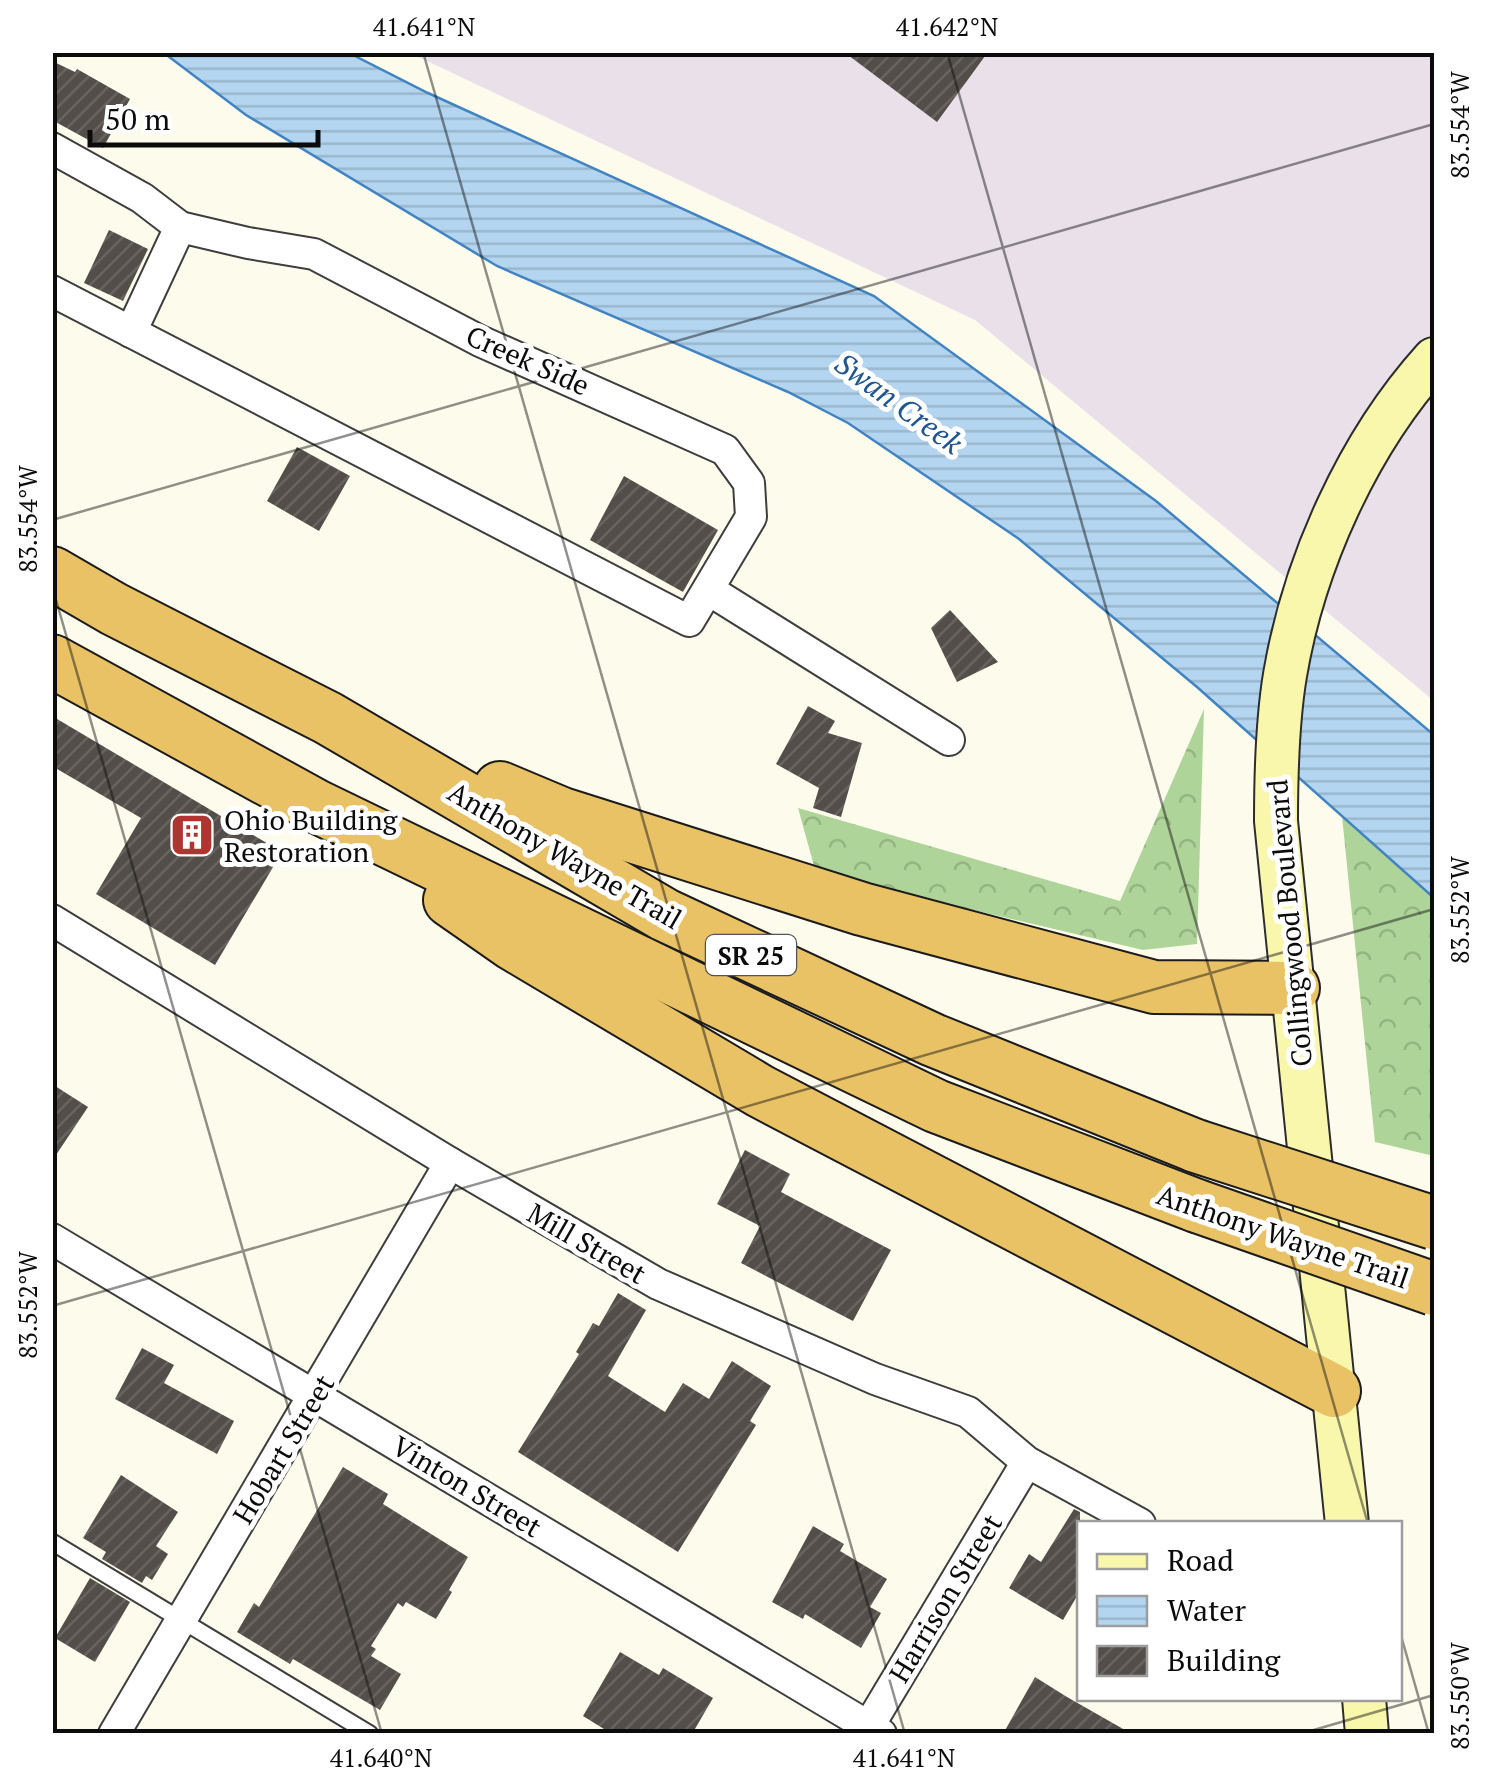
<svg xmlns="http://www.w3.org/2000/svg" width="1487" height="1786" font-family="'PT Serif',serif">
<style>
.industrial{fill:#eae0ea}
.forest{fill:url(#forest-crowns)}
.water{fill:url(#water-rules);stroke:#4283c1;stroke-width:2.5}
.building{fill:url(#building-hatch)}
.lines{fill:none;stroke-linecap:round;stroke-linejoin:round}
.service-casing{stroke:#3e3e3e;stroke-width:19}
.minor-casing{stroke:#3e3e3e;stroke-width:34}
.secondary-casing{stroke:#2d2d2d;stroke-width:46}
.trunk-casing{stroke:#1c1c1c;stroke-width:56}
.service{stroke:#fff;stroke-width:15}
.minor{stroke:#fff;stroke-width:30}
.secondary{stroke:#f8f7ac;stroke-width:42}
.trunk{stroke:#eac266;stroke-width:52}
.trunk-bridge-casing{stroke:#1c1c1c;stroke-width:56;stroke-linecap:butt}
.trunk-bridge{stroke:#eac266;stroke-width:52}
.ticks{fill:none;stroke:#0b0b0b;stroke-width:2.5;stroke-opacity:0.45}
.labels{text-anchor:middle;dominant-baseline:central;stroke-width:10;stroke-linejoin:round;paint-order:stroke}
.shield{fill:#fff;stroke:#545454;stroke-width:2.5}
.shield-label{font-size:25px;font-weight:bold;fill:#0b0b0b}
.street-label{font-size:28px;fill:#0b0b0b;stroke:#fff}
.poi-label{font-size:28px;fill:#0b0b0b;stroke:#fff;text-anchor:start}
.water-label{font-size:30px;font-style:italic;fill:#205692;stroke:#fff}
.neatline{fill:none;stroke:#0b0b0b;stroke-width:4}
.ticks-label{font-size:25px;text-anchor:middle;fill:#0b0b0b}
</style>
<defs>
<pattern id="forest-crowns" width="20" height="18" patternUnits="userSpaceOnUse" patternTransform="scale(2.5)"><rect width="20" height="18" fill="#aed499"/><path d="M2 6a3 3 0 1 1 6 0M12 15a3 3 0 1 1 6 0" fill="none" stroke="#94b582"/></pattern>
<pattern id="water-rules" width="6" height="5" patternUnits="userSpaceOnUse" patternTransform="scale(2.5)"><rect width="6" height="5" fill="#b4d5f0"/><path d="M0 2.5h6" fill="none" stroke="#99b6cc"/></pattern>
<pattern id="building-hatch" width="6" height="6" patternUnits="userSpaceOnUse" patternTransform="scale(2.5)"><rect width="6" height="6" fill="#534e49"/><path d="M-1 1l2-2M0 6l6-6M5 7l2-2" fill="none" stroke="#67635f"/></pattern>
</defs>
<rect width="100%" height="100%" fill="#fdfcec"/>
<path class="industrial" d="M410,53H1434V701L975,320Z"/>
<g class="forest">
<path d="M1204,709L1197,944L1143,950L816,873L798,808L1120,901Z"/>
<path d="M1342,816L1434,898V1156L1375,1142Z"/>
</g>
<path class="water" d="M164,53H349L428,93L874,296L1156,501L1434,735V898L1197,687L1019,539L848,423L788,392L497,266L246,115Z"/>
<g class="building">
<path d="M844,52H988L937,122Z"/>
<path d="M52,61L75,72L77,69L130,99L103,148L52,120Z"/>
<path d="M109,230L148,249L123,301L84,283Z"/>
<path d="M297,447L350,476L319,531L267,501Z"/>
<path d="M624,476L718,530L683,592L590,540Z"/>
<path d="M950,610L998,662L957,682L931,628Z"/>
<path d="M808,706L835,721L828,733L862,743L841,817L813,808L819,788L776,764Z"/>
<path d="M52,716L282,852L215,965L96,894L141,818L52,766Z"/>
<path d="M52,1084L88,1107L52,1161Z"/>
<path d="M745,1150L790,1174L781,1192L891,1250L853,1321L741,1263L760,1226L717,1204Z"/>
<path d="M618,1293L646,1310L608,1376L665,1412L683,1383L709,1399L732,1361L771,1386L750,1421L756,1425L678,1552L518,1452L579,1354L576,1352L593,1323L599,1326Z"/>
<path d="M142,1348L174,1365L164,1383L234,1421L217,1454L115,1399Z"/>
<path d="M343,1467L388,1494L383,1504L468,1557L449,1590L452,1592L436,1619L406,1602L403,1607L398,1603L371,1646L376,1649L371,1656L401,1674L380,1710L293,1659L290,1664L237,1632L254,1603L259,1607Z"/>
<path d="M121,1475L178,1512L156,1546L168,1554L152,1580L146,1576L142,1583L102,1559L106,1552L83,1538Z"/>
<path d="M1074,1509L1080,1512V1591L1063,1620L1009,1588L1029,1554L1041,1562Z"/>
<path d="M813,1526L844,1544L840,1551L887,1579L870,1607L881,1613L861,1648L805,1614L803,1619L772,1602Z"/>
<path d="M90,1578L130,1602L95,1662L55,1638Z"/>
<path d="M620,1652L659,1675L663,1668L713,1698L692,1734H612L583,1716Z"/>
<path d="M1035,1677L1067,1697L1132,1734H1003Z"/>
</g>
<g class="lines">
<defs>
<path id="service" d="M52,1542L370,1734"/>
<g id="minor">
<path d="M52,148L142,198L180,227L248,243L314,254L480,341L725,450L749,483L751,517L689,621L52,291"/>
<path d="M131,332L180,227"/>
<path d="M709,590L949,740"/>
<path d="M52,920L450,1163L658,1284L875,1379L968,1412L1027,1462L1140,1524"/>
<path d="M52,1239L881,1734"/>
<path d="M114,1734L450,1163"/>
<path d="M864,1734L1027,1462"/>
</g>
<g id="secondary">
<path d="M1347,1524L1276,821C1276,773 1277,723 1285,675C1304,563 1358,443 1434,359"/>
<path d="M1364,1698L1367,1734"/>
</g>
<g id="trunk">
<path d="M52,573L114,609L328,718L665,915L933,1040L1196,1146"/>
<path d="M52,661L318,807L936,1106L1197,1206"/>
<path d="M500,788L562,814L862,909L1154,987L1293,988"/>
<path d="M450,900L513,944L760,1091L1334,1391"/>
</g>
</defs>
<use href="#service" class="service-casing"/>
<use href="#minor" class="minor-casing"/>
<use href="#secondary" class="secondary-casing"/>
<use href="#trunk" class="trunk-casing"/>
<use href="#service" class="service"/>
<use href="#minor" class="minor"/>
<use href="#secondary" class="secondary"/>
<use href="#trunk" class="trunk"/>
<defs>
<g id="trunk-bridge">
<path d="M1196,1146L1434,1223"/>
<path d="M1197,1206L1434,1289"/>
</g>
</defs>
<use href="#trunk-bridge" class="trunk-bridge-casing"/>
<use href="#trunk-bridge" class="trunk-bridge"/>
</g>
<path class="ticks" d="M423,52L905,1734M947,52L1368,1524M52,520L1434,124M52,586L382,1734M52,1306L1434,909M1400,1632L1429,1734M1300,1734L1434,1695"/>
<defs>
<symbol id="building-square" viewBox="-11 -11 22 22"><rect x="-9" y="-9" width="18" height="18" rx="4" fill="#af3530" stroke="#fff"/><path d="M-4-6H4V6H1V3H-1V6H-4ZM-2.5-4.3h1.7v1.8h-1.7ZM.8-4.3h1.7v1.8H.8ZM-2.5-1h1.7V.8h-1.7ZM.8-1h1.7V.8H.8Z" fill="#fff"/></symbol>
</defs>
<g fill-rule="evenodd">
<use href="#building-square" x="167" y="810" width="50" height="50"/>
</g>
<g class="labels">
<rect class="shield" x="706" y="935" width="90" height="40" rx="8"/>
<g class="shield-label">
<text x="751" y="955">SR 25</text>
</g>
<g class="street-label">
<text transform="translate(528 360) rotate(24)">Creek Side</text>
<text transform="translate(565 855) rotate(30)">Anthony Wayne Trail</text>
<text transform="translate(1289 923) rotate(-95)">Collingwood Boulevard</text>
<text transform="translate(1283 1236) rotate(19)">Anthony Wayne Trail</text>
<text transform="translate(587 1243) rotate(30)">Mill Street</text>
<text transform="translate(283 1449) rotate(-59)">Hobart Street</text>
<text transform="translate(467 1486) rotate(31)">Vinton Street</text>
<text transform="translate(945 1598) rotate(-59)">Harrison Street</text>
</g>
<g class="poi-label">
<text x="224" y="819">Ohio Building<tspan x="224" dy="32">Restoration</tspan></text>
</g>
<g class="water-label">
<text transform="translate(899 403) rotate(36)">Swan Creek</text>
</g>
</g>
<rect width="1487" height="1786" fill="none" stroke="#ffffff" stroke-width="110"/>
<rect x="1077" y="1521" width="325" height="180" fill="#ffffff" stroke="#9d9d9d" stroke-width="2.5"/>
<rect x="1097" y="1554" width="50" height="15" fill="#f8f7ac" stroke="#9d9d9d" stroke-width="2.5"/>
<text x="1167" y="1571" font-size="30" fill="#0b0b0b">Road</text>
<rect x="1097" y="1596" width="50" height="30" fill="url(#water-rules)" stroke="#9d9d9d" stroke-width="2.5"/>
<text x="1167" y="1621" font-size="30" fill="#0b0b0b">Water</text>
<rect x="1097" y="1646" width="50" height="30" fill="url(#building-hatch)" stroke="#9d9d9d" stroke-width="2.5"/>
<text x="1167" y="1671" font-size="30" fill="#0b0b0b">Building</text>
<path d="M90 130v15h228v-15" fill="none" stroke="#0b0b0b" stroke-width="5"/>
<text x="105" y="130" font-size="30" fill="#0b0b0b" stroke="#ffffff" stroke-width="8" paint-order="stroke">50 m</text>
<rect x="55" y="55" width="1377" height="1676" class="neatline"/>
<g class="ticks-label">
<text x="424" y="36">41.641°N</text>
<text x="947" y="36">41.642°N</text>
<text transform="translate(1460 125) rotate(-90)" y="9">83.554°W</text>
<text transform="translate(28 519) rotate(-90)" y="9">83.554°W</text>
<text transform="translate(1460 910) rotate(-90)" y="9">83.552°W</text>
<text transform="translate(28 1305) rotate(-90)" y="9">83.552°W</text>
<text transform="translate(1460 1696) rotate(-90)" y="9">83.550°W</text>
<text x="381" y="1767">41.640°N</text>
<text x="904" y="1767">41.641°N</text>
</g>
</svg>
